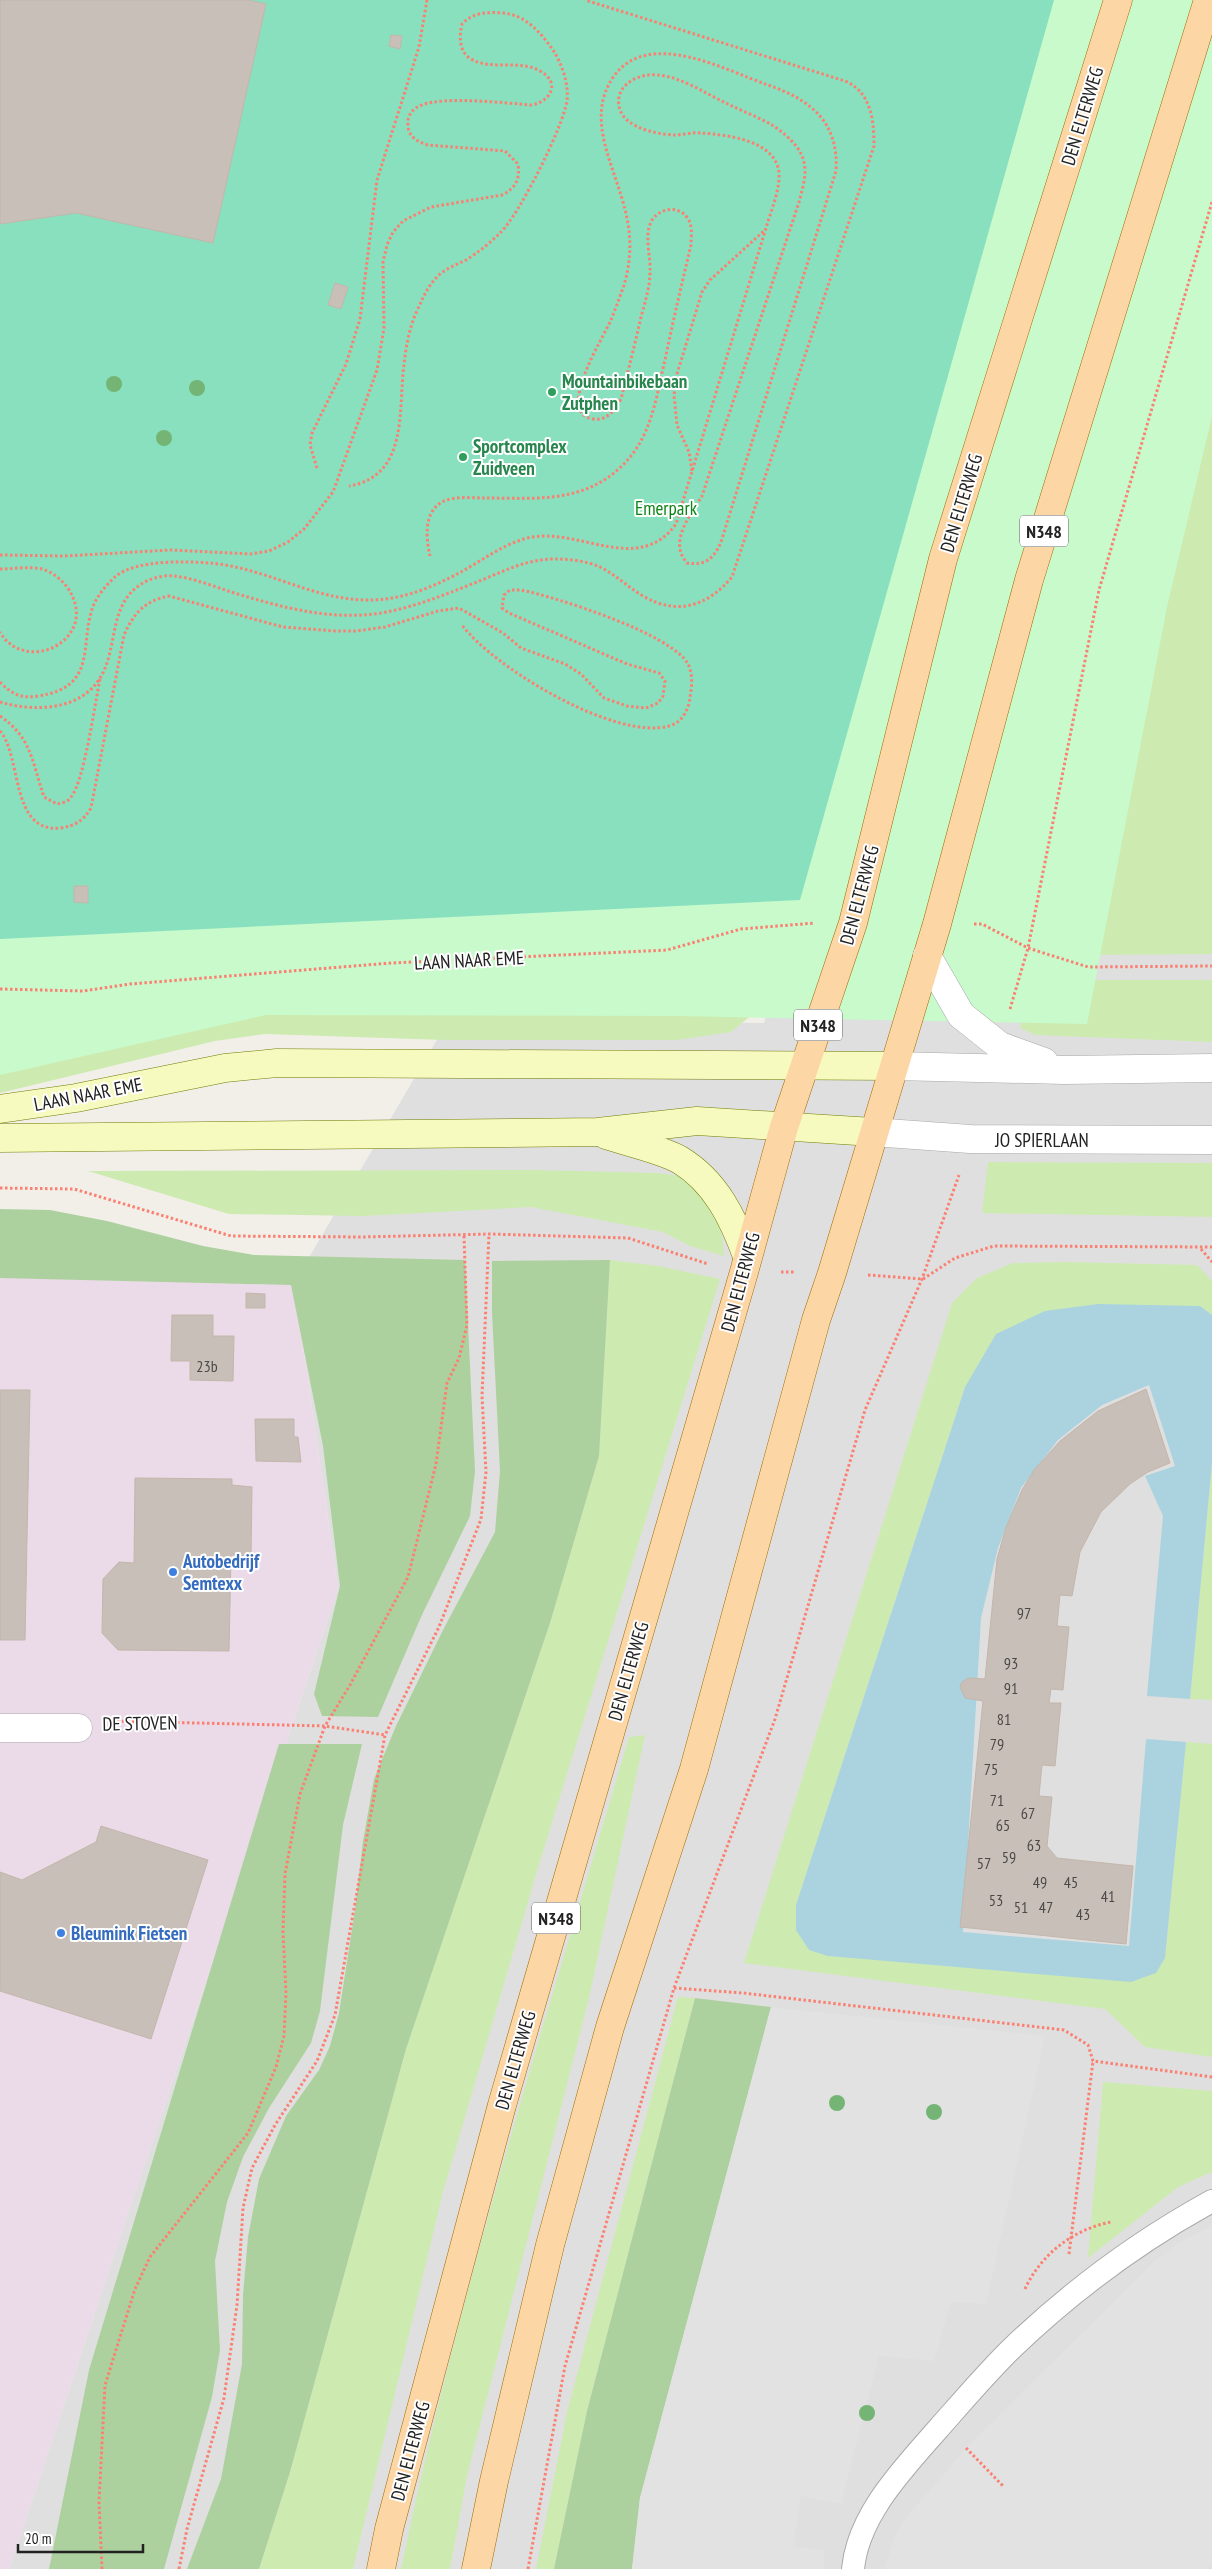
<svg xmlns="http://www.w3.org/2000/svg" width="1212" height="2569" font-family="'PT Sans Narrow',sans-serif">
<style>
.residential{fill:#e0dfdf}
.industrial{fill:#ebdbe8}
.grass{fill:#cdebb0}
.forest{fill:#add19e}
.park{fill:#c8facc}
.pitch{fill:#88e0be}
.parking{fill:#e2e2e2}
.water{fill:#aad3df}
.building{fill:#c7bfb8;stroke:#c4b6ab}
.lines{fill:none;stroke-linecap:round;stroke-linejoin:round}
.lane-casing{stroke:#a9a9a9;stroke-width:24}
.street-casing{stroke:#a9a9a9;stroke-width:29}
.secondary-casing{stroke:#707d05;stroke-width:29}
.primary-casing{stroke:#a06b00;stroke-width:29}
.path{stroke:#fa8072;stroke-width:3;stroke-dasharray:2.5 2.5;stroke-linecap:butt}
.lane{stroke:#fff;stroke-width:22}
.street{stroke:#fff;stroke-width:28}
.secondary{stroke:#f7fabf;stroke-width:28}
.primary{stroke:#fcd6a4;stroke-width:28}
.tree{fill:#74b475}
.leisure-dot{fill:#2e9e5b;stroke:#fff;stroke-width:2}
.shop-dot{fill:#3f7fe0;stroke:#fff;stroke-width:2}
.labels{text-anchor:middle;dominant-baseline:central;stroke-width:4;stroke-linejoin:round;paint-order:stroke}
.number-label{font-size:16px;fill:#4b4948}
.shield{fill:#fff;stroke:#646464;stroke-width:1}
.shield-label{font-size:18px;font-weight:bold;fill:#222}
.street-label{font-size:19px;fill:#222;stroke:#fff}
.leisure-label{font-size:19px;font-weight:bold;fill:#27864d;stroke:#fff;text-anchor:start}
.park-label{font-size:19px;fill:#0c8416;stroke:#fff}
.shop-label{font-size:19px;font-weight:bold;fill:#366cbe;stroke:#fff;text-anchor:start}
</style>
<rect width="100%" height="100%" fill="#f2efe9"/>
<path class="residential" d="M1056,0H1212V2569H9L338,1588L294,1283L448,1021L764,1023Z"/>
<path class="industrial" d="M0,1276L294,1283L338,1588L9,2569H0Z"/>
<g class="grass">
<path d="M1212,263V954L1089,955Z"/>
<path d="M1039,969L1080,980H1212V1042L1035,1035L1020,1028Z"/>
<path d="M777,994L731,1032L677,1040H444L265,1034L215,1041L0,1093V1004Z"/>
<path d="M988,1162L1212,1163V1217L982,1213Z"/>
<path d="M535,1170L658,1173L687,1177C710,1206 723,1217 724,1256L690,1246L663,1232L531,1207L363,1216L229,1214L88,1171Z"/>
<path d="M610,1260L658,1266L720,1279L537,1871L443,2192L353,2569H259L290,2472L406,2049L550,1623L599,1456Z"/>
<path d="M1066,1262L1197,1265L1212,1281V1315L1200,1306L965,1387L796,1905V1930L1165,1958L1186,1742L1212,1744V2057L1145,2047L1105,2009L744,1963L952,1303L977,1278L1013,1263Z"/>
<path d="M1212,1463V1700L1190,1699Z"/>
<path d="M645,1735L589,1998L467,2476L450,2569H401C460,2287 548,2013 629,1737Z"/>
<path d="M678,1997L695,1998L587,2411L554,2569H536L567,2412Z"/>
<path d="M1103,2082L1212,2091V2172L1178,2187L1088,2258Z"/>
</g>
<g class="forest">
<path d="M0,1209L50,1210L107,1221L203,1246L254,1255L465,1260L475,1471L470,1516L421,1617L378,1717L322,1716L314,1694L340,1586L323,1446L291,1285L0,1278Z"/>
<path d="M610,1260L599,1456L550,1623L406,2049L290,2472L259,2569H187L221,2479L242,2364L243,2295L248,2237L259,2179L286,2116L319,2070L330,2046L339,2013L355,1910L363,1841L374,1779L396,1726L443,1630L495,1532L500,1471L492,1313V1261Z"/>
<path d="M279,1744H362L343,1825L320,2011L311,2043L269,2108L243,2157L227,2202L215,2261L220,2350L212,2397L164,2569H49L89,2370Z"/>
<path d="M695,1998L771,2007L640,2498L632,2569H554L587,2411Z"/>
</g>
<path class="park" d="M0,0H1212V416L1167,607L1087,1024L679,1016L266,1015L0,1075Z"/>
<path class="pitch" d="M0,0H1054L800,900L0,939Z"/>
<g class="parking">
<path d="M771,2007L1045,2036L986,2304L951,2302L934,2361L879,2356L841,2504L801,2496L793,2547L825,2550L823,2569H632L640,2498Z"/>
<path d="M1212,2225V2564L1207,2569H884L895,2536L903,2521L971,2443L1155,2261L1179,2243Z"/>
</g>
<path class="water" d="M1098,1304L1200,1306L1212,1315V1463L1190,1699L1147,1696L1163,1516L1145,1476L1175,1466L1149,1385L1102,1405L1058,1440L1021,1488L998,1548L981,1618L963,1932L1129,1946L1146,1739L1186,1742L1165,1958L1156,1973L1131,1982L828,1956L809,1950L796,1930V1905L965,1387L996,1334L1045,1311Z"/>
<g class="building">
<path d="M0,0H248L266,4L213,243L76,213L0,224Z"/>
<path d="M391,35L402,36L400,49L389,46Z"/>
<path d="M335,283L348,287L341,309L328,305Z"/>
<path d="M74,886H88V903L74,902Z"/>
<path d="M246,1293L265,1294V1308H246Z"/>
<path d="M172,1315H213V1336H234L233,1381L190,1380V1361H171Z"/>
<path d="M1146,1389L1170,1463L1148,1472L1130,1484L1101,1512L1080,1552L1072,1596L1060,1595L1057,1626L1069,1627L1063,1690L1051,1689L1049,1703H1061L1055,1766L1042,1765L1039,1796L1052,1797L1047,1846L1057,1858L1133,1866L1126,1944L960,1927L983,1701L965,1698L960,1687L962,1682L968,1678L985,1679L997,1559L1006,1527L1022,1490L1034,1470L1060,1441L1098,1411Z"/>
<path d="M0,1390H30L25,1640H0Z"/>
<path d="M255,1419H294V1437H298L301,1462L256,1461Z"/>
<path d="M135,1478L232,1479V1485L252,1487L251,1556L231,1555L229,1651L118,1650L102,1633L103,1579L119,1562L134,1563Z"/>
<path d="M101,1826L208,1860L151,2039L0,1991V1872L22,1880L96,1842Z"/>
</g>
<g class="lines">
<defs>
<path id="lane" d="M853,2569C858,2515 903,2469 938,2429C961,2403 984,2376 1009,2351C1069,2293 1139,2241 1212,2201"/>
<g id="street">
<path d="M927,956L961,1015L1000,1046L1044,1062"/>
<path d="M894,1066L1064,1070L1212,1068"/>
<path d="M873,1132L970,1139L1212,1140"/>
<path d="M0,1728H78"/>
</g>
<g id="secondary">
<path d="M0,1109L76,1098L225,1068L277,1063L894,1066"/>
<path d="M606,1135C627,1142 663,1150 680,1160C716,1182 733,1218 747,1256"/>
<path d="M0,1138L598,1132L697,1121L873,1132"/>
</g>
<g id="primary">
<path d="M381,2569L389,2529L502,2105L744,1272L784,1127L853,923L943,559L1118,0"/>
<path d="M476,2569L494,2481L550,2245L610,2027L694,1769L816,1320L832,1273L937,924L1029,580L1208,0"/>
</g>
</defs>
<use href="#lane" class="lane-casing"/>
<use href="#street" class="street-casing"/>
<use href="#secondary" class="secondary-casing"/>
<use href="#primary" class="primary-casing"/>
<g class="path">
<path d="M317,468L310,445L312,433L346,364L360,319L377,180L419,47L427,0"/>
<path d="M692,471L689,452L677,425L674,395L677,374L702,292L710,280L766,229"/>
<path d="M0,555L65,556L170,550L250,554L269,551L288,542L304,529L333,492L377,370L384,328L383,262L387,245L393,232L403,221L431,207L502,195C516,188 520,179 518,164L505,151L428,145C418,142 408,137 408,125C407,115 413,108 422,105C444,96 506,103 531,105C551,102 561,82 540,71C520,59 491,71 471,59C459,52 459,37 462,24C473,12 488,12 503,13C526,15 541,33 553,50C562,64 569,84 567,101C563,127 520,213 501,232C491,242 479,252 466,260C456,265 444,269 437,277C427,287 422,300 416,313C409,329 406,347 404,364C398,410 409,476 349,486"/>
<path d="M0,569C14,569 29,566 42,569C52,572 61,579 67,587C103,638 26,677 0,632"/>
<path d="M0,682C11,694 22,699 38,696C100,687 78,642 94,604C99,594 107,584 116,576C136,560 184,561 209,563C265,567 314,601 370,600C402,600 433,587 461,572C483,560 506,542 532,537C582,529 639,575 676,524L766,228C771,211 780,190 779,173C776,140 727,135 701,133C692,132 683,135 674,135C654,134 614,126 619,97C622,81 643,73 658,75C682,77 706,94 728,104C742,111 758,117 772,125C783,132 796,143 801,154C809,169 803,187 799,202L702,496C690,516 668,542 687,563C706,566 714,558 721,542L836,171C839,122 811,100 768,85C725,70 649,28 614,76C583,119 617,170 626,214C632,238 631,264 623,288C619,299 615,310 611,320C603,338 555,413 593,419C607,421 615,410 621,399C628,371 635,344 641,317C645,302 650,287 650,272C651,257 644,236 651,222C658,208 679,204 688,219C693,226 691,236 691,245C682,283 673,321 665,360C658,389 654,420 638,446C628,462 613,476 597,484C564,502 521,498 485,498C472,498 456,496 444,501C423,511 426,538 430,556"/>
<path d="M0,702C33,712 80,711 100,678C120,646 106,599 149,580C156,577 167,575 174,576C193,578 213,586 231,592C281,607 329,621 381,613C416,607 449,593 482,580C506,570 528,559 555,559C569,559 587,561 600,567C616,575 628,587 643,596C677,616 708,606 732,577L874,146C874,120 871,92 845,81L585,0"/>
<path d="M0,716C32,738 32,762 44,797L57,804C62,803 68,802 71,797C84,782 95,703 100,679"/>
<path d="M0,731C22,756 10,833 60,828C75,826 83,821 91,808L124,635C134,613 144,601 169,596L283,627L335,631H356L385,627L438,611L459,608L503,633L521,648L565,664L581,674L604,698L627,706L646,708L658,703L663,696L665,681L659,673L627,664L509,613L502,608L504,595L510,590H521C556,597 672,634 688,664C693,674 692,686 690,697C689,709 682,723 669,726C615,741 493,667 462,625"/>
<path d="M974,924H982L1028,948L1088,967L1212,966"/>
<path d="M0,989L83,991L130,984L391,963L667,950L741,929L815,923"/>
<path d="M1010,1009L1028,948L1099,590L1212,202"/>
<path d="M0,1188L74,1189L231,1236L362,1237L489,1234L628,1238L708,1264"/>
<path d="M1201,1249L1212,1262"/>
<path d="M781,1272H795"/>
<path d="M868,1275L922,1279"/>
<path d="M923,1279L955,1258L994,1246L1212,1247"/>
<path d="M112,1721L325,1726L385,1735"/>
<path d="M674,1988L743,1993L1064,2030L1088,2045L1093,2061L1212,2077"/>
<path d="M1069,2254L1093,2061"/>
<path d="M1025,2289C1041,2254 1074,2229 1111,2222"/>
<path d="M966,2448L1004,2487"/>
<path d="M102,2569L99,2502L105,2385L135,2289L150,2257L248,2133L276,2067L284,2036L286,1993L283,1932L285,1874L300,1794L325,1726L350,1685L408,1577L436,1464L447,1383L459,1358L467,1325L464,1235"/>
<path d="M179,2569L187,2529L224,2398L237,2305L243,2208L252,2168L275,2125L317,2061L335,2015L385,1735L439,1627L481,1519L486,1472L482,1396L489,1234"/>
<path d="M528,2569L565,2366L674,1988L775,1719L865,1410L922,1279L959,1175"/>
</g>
<use href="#lane" class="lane"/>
<use href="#street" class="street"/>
<use href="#secondary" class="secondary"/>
<use href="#primary" class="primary"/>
</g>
<g class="tree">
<circle cx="114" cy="384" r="8"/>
<circle cx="197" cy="388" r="8"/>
<circle cx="164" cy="438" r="8"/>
<circle cx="837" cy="2103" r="8"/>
<circle cx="934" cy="2112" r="8"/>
<circle cx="867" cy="2413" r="8"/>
</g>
<g class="leisure-dot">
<circle cx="552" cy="392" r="5"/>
<circle cx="463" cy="457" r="5"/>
</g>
<g class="shop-dot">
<circle cx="173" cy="1572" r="5"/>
<circle cx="61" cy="1933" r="5"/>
</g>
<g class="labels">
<g class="number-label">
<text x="207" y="1366">23b</text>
<text x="1024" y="1613">97</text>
<text x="1011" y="1663">93</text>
<text x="1011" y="1688">91</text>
<text x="1004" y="1719">81</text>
<text x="997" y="1744">79</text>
<text x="991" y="1769">75</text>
<text x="997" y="1800">71</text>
<text x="1028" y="1813">67</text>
<text x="1003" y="1825">65</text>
<text x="1034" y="1845">63</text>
<text x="1009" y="1857">59</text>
<text x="984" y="1863">57</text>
<text x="1040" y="1882">49</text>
<text x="1071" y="1882">45</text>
<text x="1108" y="1896">41</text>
<text x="996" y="1900">53</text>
<text x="1021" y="1907">51</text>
<text x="1046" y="1907">47</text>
<text x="1083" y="1914">43</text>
</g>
<g class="shield">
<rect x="1020" y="515.5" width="48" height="31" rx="4"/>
<rect x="794" y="1009.5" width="48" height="31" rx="4"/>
<rect x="532" y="1902.5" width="48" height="31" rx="4"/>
</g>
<g class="shield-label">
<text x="1044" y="531">N348</text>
<text x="818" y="1025">N348</text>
<text x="556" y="1918">N348</text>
</g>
<g class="street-label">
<text transform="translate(1082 116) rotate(-73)">DEN ELTERWEG</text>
<text transform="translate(961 503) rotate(-73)">DEN ELTERWEG</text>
<text transform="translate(859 895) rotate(-75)">DEN ELTERWEG</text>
<text transform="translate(469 960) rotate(-3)">LAAN NAAR EME</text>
<text transform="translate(88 1094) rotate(-11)">LAAN NAAR EME</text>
<text x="1042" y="1140">JO SPIERLAAN</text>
<text transform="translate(740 1282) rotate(-75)">DEN ELTERWEG</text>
<text transform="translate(628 1671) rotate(-74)">DEN ELTERWEG</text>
<text transform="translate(140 1723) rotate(-1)">DE STOVEN</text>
<text transform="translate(515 2060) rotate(-74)">DEN ELTERWEG</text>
<text transform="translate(410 2451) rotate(-75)">DEN ELTERWEG</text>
</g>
<g class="leisure-label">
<text x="562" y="381">Mountainbikebaan<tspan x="562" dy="22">Zutphen</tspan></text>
<text x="473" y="446">Sportcomplex<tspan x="473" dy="22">Zuidveen</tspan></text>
</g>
<g class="park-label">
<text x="666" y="508">Emerpark</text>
</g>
<g class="shop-label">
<text x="183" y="1561">Autobedrijf<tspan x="183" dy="22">Semtexx</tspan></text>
<text x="71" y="1933">Bleumink Fietsen</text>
</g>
</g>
<path d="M18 2544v8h125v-8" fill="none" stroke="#222222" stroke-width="2.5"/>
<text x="25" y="2544" font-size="15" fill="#222222" stroke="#ffffff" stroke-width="4" paint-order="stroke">20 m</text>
</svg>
